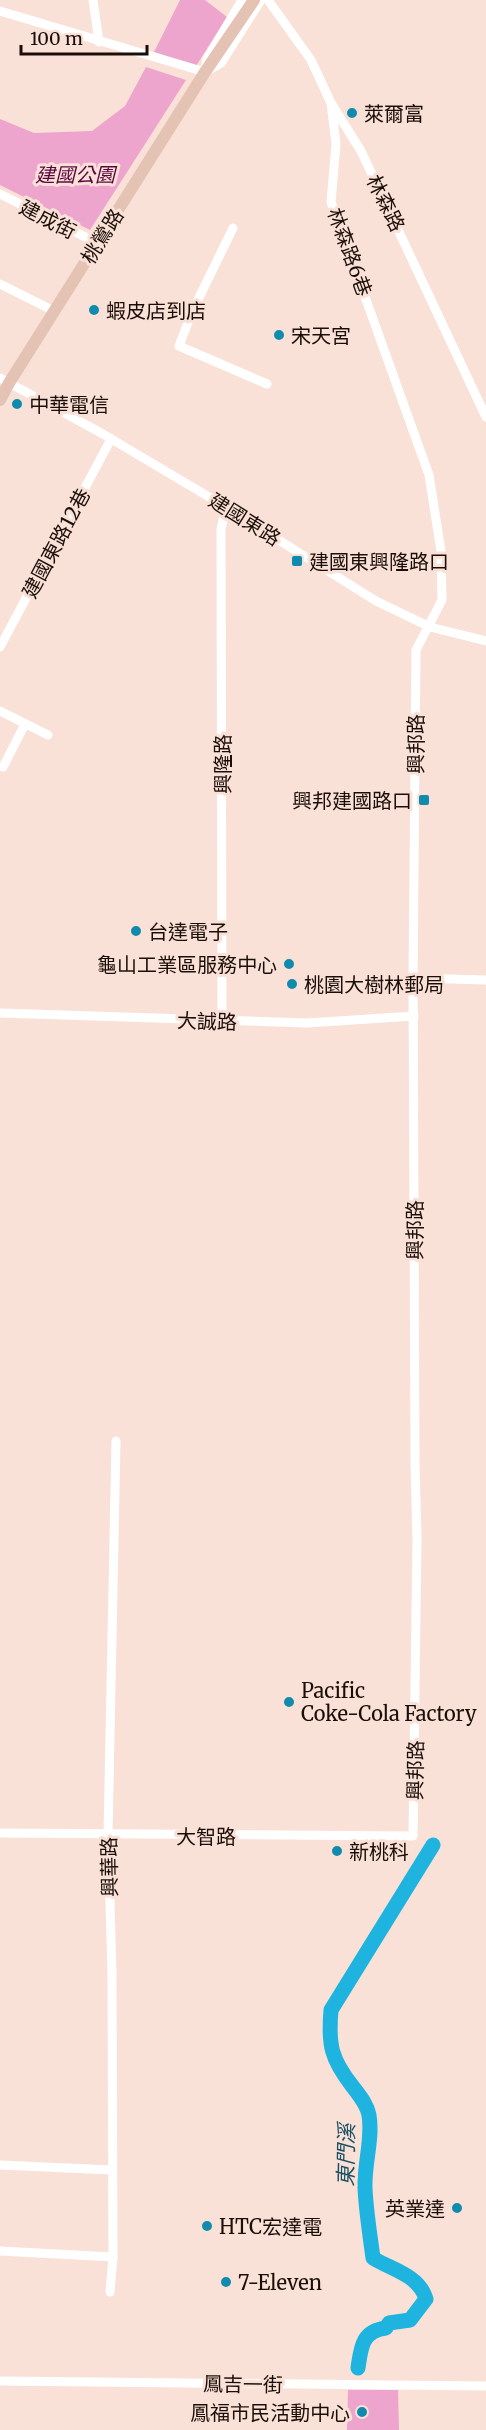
<svg xmlns="http://www.w3.org/2000/svg" width="486" height="2430" font-family="Merriweather,'Noto Sans TC',serif">
<style>
.green{fill:#eda5ce}
.lines{fill:none;stroke-linecap:round;stroke-linejoin:round}
.river{stroke:#1fb4e0;stroke-width:15}
.street{stroke:#fff;stroke-width:9}
.secondary{stroke:#e4c3b4;stroke-width:12}
.poi-dot{fill:#108aad;stroke:#fae1d7;stroke-width:2}
.labels{text-anchor:middle;dominant-baseline:central;stroke-width:6;stroke-linejoin:round;paint-order:stroke}
.poi-label{font-size:20px;fill:#1b0e08;stroke:#fae1d7;text-anchor:start}
.park-label{font-size:20px;font-style:italic;fill:#590540;stroke:#fae1d7}
.street-label{font-size:20px;fill:#1b0e08;stroke:#fae1d7}
.water-label{font-size:21px;font-style:italic;fill:#194f62;stroke:#fae1d7}
</style>
<rect width="100%" height="100%" fill="#fae1d7"/>
<g class="green">
<path d="M180,0H205L227,17L196,66L154,52Z"/>
<path d="M146,67L186,80L90,230L0,185V119L34,133L92,131L125,106Z"/>
<path d="M348,2390H398L399,2430H347Z"/>
</g>
<g class="lines">
<path class="river" d="M358,2368C361,2347 362,2331 386,2328L389,2323L410,2320L426,2299C419,2275 392,2270 373,2258C370,2235 366,2211 365,2188C364,2164 373,2139 369,2115C367,2104 359,2095 353,2087C331,2059 328,2045 331,2010L433,1845"/>
<g class="street">
<path d="M93,0L99,42"/>
<path d="M268,0L311,60L331,103L361,151L486,417"/>
<path d="M0,11L205,72"/>
<path d="M205,69L207,59L242,0"/>
<path d="M207,71L221,63L261,0"/>
<path d="M0,194L97,243"/>
<path d="M233,228L192,312L179,346L267,384"/>
<path d="M0,284L54,311"/>
<path d="M0,378L103,434L226,507L376,601L430,627L486,641"/>
<path d="M0,647L111,439"/>
<path d="M0,711L48,735"/>
<path d="M3,767L25,724"/>
<path d="M413,978L486,980"/>
<path d="M0,1013L307,1023L414,1016"/>
<path d="M222,1021L221,529L226,507"/>
<path d="M0,1833L413,1836L417,1539L415,1464L413,978L416,650L442,600L441,551L429,475L331,202L336,144L331,103"/>
<path d="M0,2165L112,2170"/>
<path d="M0,2251L113,2257"/>
<path d="M110,2292L113,2257L112,1974L108,1834L116,1441"/>
<path d="M0,2381L486,2386"/>
</g>
<path class="secondary" d="M0,400L9,383L205,72L254,0"/>
</g>
<g class="poi-dot">
<circle cx="352" cy="113" r="6"/>
<circle cx="94" cy="310" r="6"/>
<circle cx="279" cy="335" r="6"/>
<circle cx="17" cy="404" r="6"/>
<rect x="291" y="555" width="12" height="12" rx="3"/>
<rect x="418" y="794" width="12" height="12" rx="3"/>
<circle cx="136" cy="931" r="6"/>
<circle cx="289" cy="964" r="6"/>
<circle cx="292" cy="984" r="6"/>
<circle cx="289" cy="1702" r="6"/>
<circle cx="337" cy="1851" r="6"/>
<circle cx="457" cy="2208" r="6"/>
<circle cx="207" cy="2226" r="6"/>
<circle cx="226" cy="2282" r="6"/>
<circle cx="362" cy="2412" r="6"/>
</g>
<g class="labels">
<g class="poi-label">
<text x="364" y="113">萊爾富</text>
<text x="106" y="310">蝦皮店到店</text>
<text x="291" y="335">宋天宮</text>
<text x="29" y="404">中華電信</text>
<text x="309" y="561">建國東興隆路口</text>
<text x="412" y="800" text-anchor="end">興邦建國路口</text>
<text x="148" y="931">台達電子</text>
<text x="277" y="964" text-anchor="end">龜山工業區服務中心</text>
<text x="304" y="984">桃園大樹林郵局</text>
<text x="301" y="1690">Pacific<tspan x="301" dy="23">Coke-Cola Factory</tspan></text>
<text x="349" y="1851">新桃科</text>
<text x="445" y="2208" text-anchor="end">英業達</text>
<text x="219" y="2226">HTC宏達電</text>
<text x="238" y="2282">7-Eleven</text>
<text x="350" y="2412" text-anchor="end">鳳福市民活動中心</text>
</g>
<g class="park-label">
<text x="75" y="174">建國公園</text>
</g>
<g class="street-label">
<text transform="translate(386 203) rotate(64)">林森路</text>
<text transform="translate(48 219) rotate(27)">建成街</text>
<text transform="translate(102 236) rotate(-58)">桃鶯路</text>
<text transform="translate(350 252) rotate(70)">林森路6巷</text>
<text transform="translate(245 519) rotate(32)">建國東路</text>
<text transform="translate(56 543) rotate(-62)">建國東路12巷</text>
<text transform="translate(415 744) rotate(-90)">興邦路</text>
<text transform="translate(222 764) rotate(-90)">興隆路</text>
<text transform="translate(207 1021) rotate(2)">大誠路</text>
<text transform="translate(414 1230) rotate(-90)">興邦路</text>
<text transform="translate(415 1770) rotate(-89)">興邦路</text>
<text x="206" y="1836">大智路</text>
<text transform="translate(109 1867) rotate(-91)">興華路</text>
<text transform="translate(243 2384) rotate(1)">鳳吉一街</text>
</g>
<g class="water-label">
<text transform="translate(346 2155) rotate(-89)">東門溪</text>
</g>
</g>
<path d="M21 45v9h126v-9" fill="none" stroke="#1b0e08" stroke-width="3"/>
<text x="30" y="45" font-size="18" fill="#1b0e08" stroke="#fae1d7" stroke-width="4.5" paint-order="stroke">100 m</text>
</svg>
